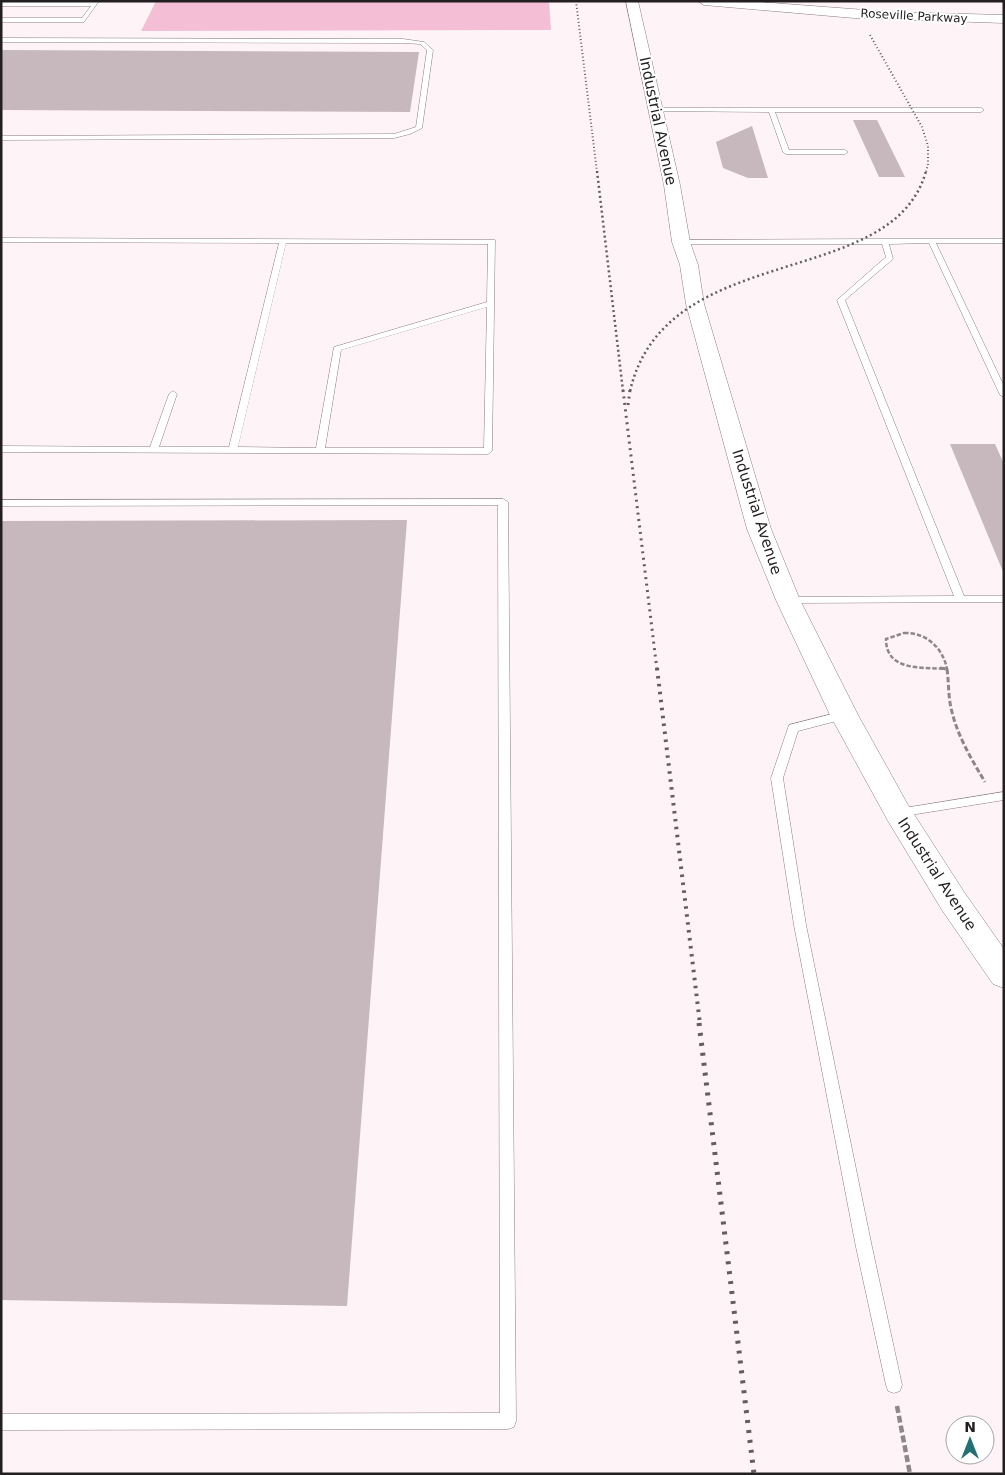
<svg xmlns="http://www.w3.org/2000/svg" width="1005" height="1475" font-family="'DejaVu Sans',sans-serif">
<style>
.green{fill:#f4bfd4}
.building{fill:#c6b8bd}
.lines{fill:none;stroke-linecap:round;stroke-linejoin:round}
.service-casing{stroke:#8a7d82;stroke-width:1}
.tertiary-casing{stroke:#8a7d82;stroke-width:1}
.secondary-casing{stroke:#8a7d82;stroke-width:1}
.path-far2{stroke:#8e8689;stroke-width:2.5;stroke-dasharray:4.5 2;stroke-linecap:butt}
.path-far1{stroke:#8e8689;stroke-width:3;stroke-dasharray:5.5 2.5;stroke-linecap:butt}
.path{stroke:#8e8689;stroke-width:4.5;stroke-dasharray:7 3;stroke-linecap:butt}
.service{fill:#fff;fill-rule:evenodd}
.tertiary{fill:#fff;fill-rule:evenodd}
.secondary{fill:#fff;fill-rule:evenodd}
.rail-far4{stroke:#645d60;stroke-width:2;stroke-dasharray:1 2.5;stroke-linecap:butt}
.rail-far3{stroke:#645d60;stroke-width:2.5;stroke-dasharray:2 3;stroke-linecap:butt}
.rail-far2{stroke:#645d60;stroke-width:3;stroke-dasharray:2 4.5;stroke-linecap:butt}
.rail-far1{stroke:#645d60;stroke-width:4;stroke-dasharray:2.5 5.5;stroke-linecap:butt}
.rail{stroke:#645d60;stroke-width:5;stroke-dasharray:3 7;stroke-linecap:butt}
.labels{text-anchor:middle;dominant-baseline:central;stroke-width:4;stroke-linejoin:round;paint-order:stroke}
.far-street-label{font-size:12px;fill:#231e20;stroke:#fff}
.street-label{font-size:15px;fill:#231e20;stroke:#fff}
</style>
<rect width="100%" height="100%" fill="#fef3f7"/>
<path class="green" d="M156,1H549L551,30L141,31Z"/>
<g class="building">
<path d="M1,50L419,52L410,112L1,110Z"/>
<path d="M853,120H877L905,177H879Z"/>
<path d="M752,126L768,178H748L723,168L716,142Z"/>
<path d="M950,444H995L1004,464V574Z"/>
<path d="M407,520L347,1306L1,1300V521Z"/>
</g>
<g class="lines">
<defs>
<g id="service">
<path d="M94,1H99L84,22H1V18H82L91,6H1V2Z"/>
<path d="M1,38L403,39L424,42L433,50L422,128L410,134L394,138L1,140V136L394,134L416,127L427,50L420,44L403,43L1,42Z"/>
<path d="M655,108H981L984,110L981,112H775L789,150H845L848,152L845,154H786L783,152L769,112L653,111V109Z"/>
<path d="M1,238L495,240L492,451L488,454L1,452V446L150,447L169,394L173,391L177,394L159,447H229L279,243L1,242ZM286,243L488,244L487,302L334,347L316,448L238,447ZM487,307L484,448H325L341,350Z"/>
<path d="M885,239H1004V243H936L1004,386V397L1000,395L929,243L889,244L893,259L845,300L964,596H1004V602L788,603L783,600L788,597L954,596L837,300L886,257L882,244H681L677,242L681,240Z"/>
<path d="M503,499L508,502L516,1421L514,1427L508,1429L1,1430V1414L500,1413L498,505L1,506V500Z"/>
<path d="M844,711L850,715L848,718L798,731L783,778L806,925L872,1247L902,1385L900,1391L894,1393L888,1391L886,1385L856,1247L794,925L771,778L789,725Z"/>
<path d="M1004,792V800L898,817L894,816L892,813L894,810L898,809Z"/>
</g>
<path id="tertiary" d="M626,1H638L680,185L690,242L698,265L704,304L771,529L800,600L858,715L908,805L964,892L1004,949V988L993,984L942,910L888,821L830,715L776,600L747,529L686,304L680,265L672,242L664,185Z"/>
<path id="secondary" d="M698,1H746L892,12L1004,15V23L854,18L704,5Z"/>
</defs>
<use href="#service" class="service-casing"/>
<use href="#tertiary" class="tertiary-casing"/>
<use href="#secondary" class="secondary-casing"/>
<path class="path-far2" d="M904,633C926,632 943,648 947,669C923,667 886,672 886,639Z"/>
<g class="path-far1">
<path d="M940,668L947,669"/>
<path d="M947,669C949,683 948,698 952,712C958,737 972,760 985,782"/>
</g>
<path class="path" d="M897,1406L910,1474"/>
<use href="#service" class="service"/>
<use href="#tertiary" class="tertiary"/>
<use href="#secondary" class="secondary"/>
<g class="rail-far4">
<path d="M576,1L597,172"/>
<path d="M870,35L922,127L928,146V164L926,172"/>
</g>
<g class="rail-far3">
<path d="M597,171L623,391"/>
<path d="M630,391C666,238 893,292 926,171"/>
</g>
<g class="rail-far2">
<path d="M623,390L657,670"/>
<path d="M628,405L630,390"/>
</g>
<path class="rail-far1" d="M657,668L700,1024"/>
<path class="rail" d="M699,1023L754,1474"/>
</g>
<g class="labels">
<g class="far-street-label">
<text transform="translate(914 16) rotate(3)">Roseville Parkway</text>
</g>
<g class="street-label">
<text transform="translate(658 121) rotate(78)">Industrial Avenue</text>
<text transform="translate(757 512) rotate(72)">Industrial Avenue</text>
<text transform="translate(937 874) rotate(57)">Industrial Avenue</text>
</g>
</g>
<rect width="1005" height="1475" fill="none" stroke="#231e20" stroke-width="5"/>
<g transform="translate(970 1440)"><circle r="24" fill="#ffffff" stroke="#a7a5a6"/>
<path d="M0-4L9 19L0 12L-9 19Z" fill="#246f73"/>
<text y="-8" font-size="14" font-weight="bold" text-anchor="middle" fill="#231e20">N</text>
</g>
</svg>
